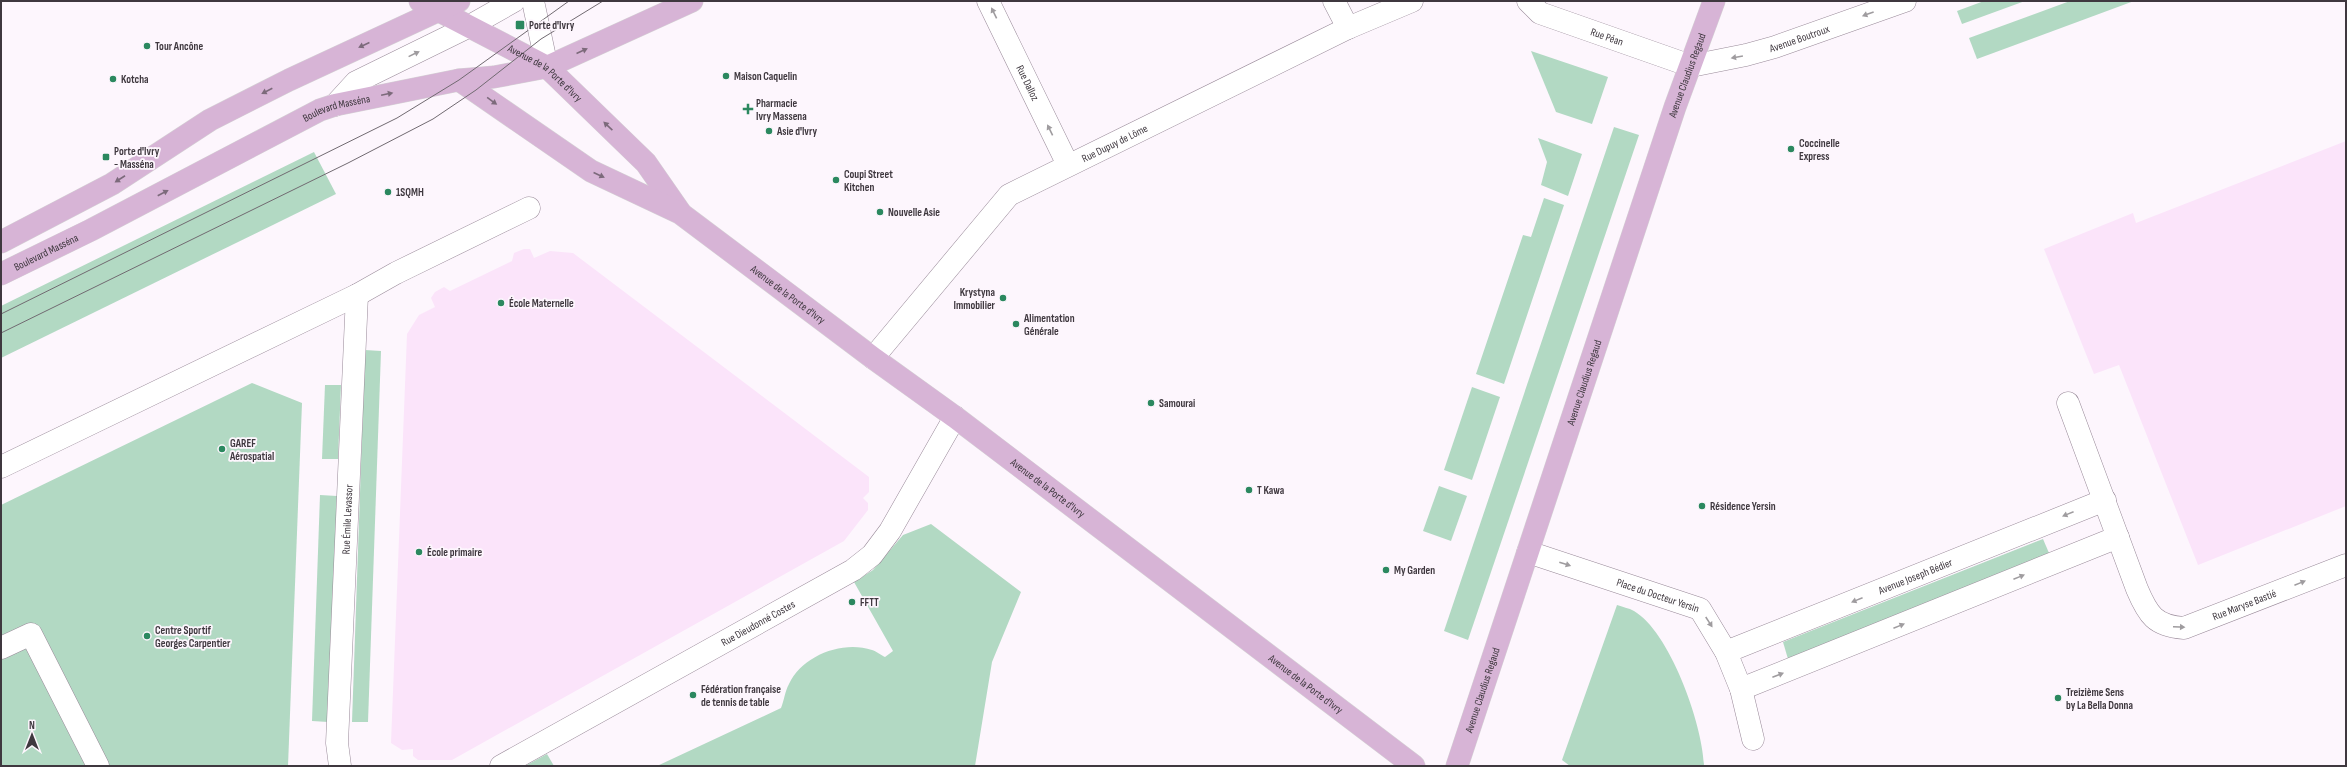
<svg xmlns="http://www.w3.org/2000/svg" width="2347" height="767" font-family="'Sofia Sans Condensed',sans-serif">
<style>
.built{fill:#fbe4fa}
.grass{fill:#b2d9c3}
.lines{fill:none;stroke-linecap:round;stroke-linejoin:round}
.minor-casing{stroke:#998a99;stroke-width:23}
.major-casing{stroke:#d5d3d5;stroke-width:23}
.minor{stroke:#fff;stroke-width:22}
.major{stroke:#d7b4d6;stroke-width:22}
.tram{stroke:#716a71;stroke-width:1}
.oneway{fill:#9f9c9f}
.oneway2{fill:#7c6a7b}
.poi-dot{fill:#2b885f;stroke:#fdf6fd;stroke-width:1.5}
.labels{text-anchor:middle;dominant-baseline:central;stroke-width:3.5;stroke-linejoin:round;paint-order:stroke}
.poi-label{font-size:11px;font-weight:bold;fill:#3f383f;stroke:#fdf6fd;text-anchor:start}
.street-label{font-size:11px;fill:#3f383f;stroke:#fdf6fd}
</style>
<rect width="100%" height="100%" fill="#fdf6fd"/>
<g class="built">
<path d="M2346,141V506L2198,565L2119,365L2094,374L2044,249L2133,213L2136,223Z"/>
<path d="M524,249H530L534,258L550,251L573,253L869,477V492L863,498L868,503V510L844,541L452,760H418L413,756V749L402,750L391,743L407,334L419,315L435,307L431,298L435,292L444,287L450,291L512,261L514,253Z"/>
</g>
<g class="grass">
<path d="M1984,1H2025L1962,24L1957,11Z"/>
<path d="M2070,1H2134L1977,59L1969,38Z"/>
<path d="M1531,51L1608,77L1592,124L1556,112Z"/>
<path d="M1614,127L1639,135L1468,640L1444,631Z"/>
<path d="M1538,138L1582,154L1568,196L1541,185L1547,162Z"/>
<path d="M314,152L336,194L1,358V306Z"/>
<path d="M1544,198L1564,205L1504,384L1476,374L1523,235L1531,237Z"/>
<path d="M365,350L381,351L368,722H352Z"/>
<path d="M252,383L302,403L288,766H1V505Z"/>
<path d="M325,385H341L338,459H322Z"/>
<path d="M1472,387L1500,397L1472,480L1444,470Z"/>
<path d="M1439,486L1467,496L1451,541L1423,531Z"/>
<path d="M320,495L337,496L328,722L312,721Z"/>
<path d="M931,524L1021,592L992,662L975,766H657L781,708C784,701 785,691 789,684C802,656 842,640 872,650C876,651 881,655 885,657L893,651L854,582L873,570L903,535Z"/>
<path d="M2043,539L2049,553L1788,659L1783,642Z"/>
<path d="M1617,605C1622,607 1629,608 1634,611C1670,632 1703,725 1704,766H1570L1562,760Z"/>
<path d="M547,754L554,766H525Z"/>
</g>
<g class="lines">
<defs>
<g id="minor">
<path d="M533,1L547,67"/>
<path id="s1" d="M988,1L1068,165"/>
<path d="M1334,1L1348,28"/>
<path id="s2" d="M1528,1L1540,13L1691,66L1746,55L1775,47L1905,1"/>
<path d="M335,105L356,82L468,27L514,1"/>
<path id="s3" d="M873,358L1009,195L1348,28L1412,1"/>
<path id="s4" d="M2068,403L2137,589C2148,615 2155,626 2184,628L2346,565"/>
<path d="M1,467L357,295L396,273L529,208"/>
<path id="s5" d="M1528,552L1700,609L1726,652L1741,689L1753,739"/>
<path d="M1,648L31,634L98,766"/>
<path id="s6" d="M1726,652L2105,500"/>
<path d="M1741,689L2118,537"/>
<path id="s7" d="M340,766L337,743L357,295"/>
<path id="s8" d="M501,766L853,570L872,555L890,531L955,417"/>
</g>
<g id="major">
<path id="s9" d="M420,1L547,67L646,163L680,212"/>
<path id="s10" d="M459,80L591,171L680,213L873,358L955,417L1414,766"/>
<path d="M1,242L112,184L210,120L289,80L459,1"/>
<path id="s11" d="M1,274L91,230L320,110L335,105L459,80L494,77L547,67L692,1"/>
<path id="s12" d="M1457,766L1675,107L1714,1"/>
</g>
</defs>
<use href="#minor" class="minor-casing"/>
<use href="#major" class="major-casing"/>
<use href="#minor" class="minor"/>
<use href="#major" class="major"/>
<g class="tram">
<path d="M1,314L397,118L459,80L569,1"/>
<path d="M1,333L348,163L433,119L476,90L541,39L603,1"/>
</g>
</g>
<defs><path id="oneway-solid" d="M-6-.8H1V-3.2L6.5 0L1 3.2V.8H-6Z"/></defs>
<g class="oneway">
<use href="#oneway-solid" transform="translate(994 13) rotate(-116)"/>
<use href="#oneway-solid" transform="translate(1868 14) rotate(160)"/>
<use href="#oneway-solid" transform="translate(414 54) rotate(-26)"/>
<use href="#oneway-solid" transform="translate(1737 57) rotate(170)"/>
<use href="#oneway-solid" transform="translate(1050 130) rotate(-116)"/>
<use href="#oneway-solid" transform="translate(2068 514) rotate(158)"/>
<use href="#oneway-solid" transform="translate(1565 564) rotate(18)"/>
<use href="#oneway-solid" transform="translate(2019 577) rotate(-22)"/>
<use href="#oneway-solid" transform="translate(2300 583) rotate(-22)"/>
<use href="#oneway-solid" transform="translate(1857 600) rotate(158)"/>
<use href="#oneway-solid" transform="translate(1709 622) rotate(57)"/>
<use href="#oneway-solid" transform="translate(1899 626) rotate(-22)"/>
<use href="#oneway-solid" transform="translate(2179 627) rotate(2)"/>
<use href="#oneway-solid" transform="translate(1778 675) rotate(-21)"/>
</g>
<g class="oneway2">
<use href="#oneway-solid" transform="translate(364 45) rotate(155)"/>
<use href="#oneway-solid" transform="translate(582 51) rotate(-24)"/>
<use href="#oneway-solid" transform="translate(267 91) rotate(153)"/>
<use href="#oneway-solid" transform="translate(387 94) rotate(-12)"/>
<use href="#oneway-solid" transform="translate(492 101) rotate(36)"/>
<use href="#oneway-solid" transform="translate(608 126) rotate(-137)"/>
<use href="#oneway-solid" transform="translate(599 175) rotate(25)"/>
<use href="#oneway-solid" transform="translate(120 179) rotate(147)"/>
<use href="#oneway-solid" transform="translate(163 193) rotate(-28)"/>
</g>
<g class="poi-dot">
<rect x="515" y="20" width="10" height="10" rx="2"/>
<circle cx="147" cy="46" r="4"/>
<circle cx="726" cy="76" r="4"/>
<circle cx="113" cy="79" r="4"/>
<path d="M746 103h4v4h4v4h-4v4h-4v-4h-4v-4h4z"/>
<circle cx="769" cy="131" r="4"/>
<circle cx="1791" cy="149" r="4"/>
<rect x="102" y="153" width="8" height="8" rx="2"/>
<circle cx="836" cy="180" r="4"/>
<circle cx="388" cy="192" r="4"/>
<circle cx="880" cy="212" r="4"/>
<circle cx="1003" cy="298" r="4"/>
<circle cx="501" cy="303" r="4"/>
<circle cx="1016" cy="324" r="4"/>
<circle cx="1151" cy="403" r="4"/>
<circle cx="222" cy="449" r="4"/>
<circle cx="1249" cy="490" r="4"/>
<circle cx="1702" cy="506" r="4"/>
<circle cx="419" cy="552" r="4"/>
<circle cx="1386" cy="570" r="4"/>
<circle cx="852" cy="602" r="4"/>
<circle cx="147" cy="636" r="4"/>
<circle cx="693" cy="695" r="4"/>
<circle cx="2058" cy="698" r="4"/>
</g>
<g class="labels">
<g class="poi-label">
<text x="529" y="25">Porte d'Ivry</text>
<text x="155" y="46">Tour Ancône</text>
<text x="734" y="76">Maison Caquelin</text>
<text x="121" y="79">Kotcha</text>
<text x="756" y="103">Pharmacie<tspan x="756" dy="13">Ivry Massena</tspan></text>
<text x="777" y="131">Asie d'Ivry</text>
<text x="1799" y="143">Coccinelle<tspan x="1799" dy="13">Express</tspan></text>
<text x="114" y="151">Porte d'Ivry<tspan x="114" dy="13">- Masséna</tspan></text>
<text x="844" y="174">Coupi Street<tspan x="844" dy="13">Kitchen</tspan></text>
<text x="396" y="192">1SQMH</text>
<text x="888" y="212">Nouvelle Asie</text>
<text x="995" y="292" text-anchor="end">Krystyna<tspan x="995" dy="13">Immobilier</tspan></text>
<text x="509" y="303">École Maternelle</text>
<text x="1024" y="318">Alimentation<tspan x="1024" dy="13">Générale</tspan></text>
<text x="1159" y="403">Samourai</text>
<text x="230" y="443">GAREF<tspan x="230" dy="13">Aérospatial</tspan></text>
<text x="1257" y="490">T Kawa</text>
<text x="1710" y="506">Résidence Yersin</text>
<text x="427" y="552">École primaire</text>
<text x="1394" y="570">My Garden</text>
<text x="860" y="602">FFTT</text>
<text x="155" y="630">Centre Sportif<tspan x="155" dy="13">Georges Carpentier</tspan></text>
<text x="701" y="689">Fédération française<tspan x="701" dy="13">de tennis de table</tspan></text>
<text x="2066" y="692">Treizième Sens<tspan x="2066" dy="13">by La Bella Donna</tspan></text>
</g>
<g class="street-label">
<text stroke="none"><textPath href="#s2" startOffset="88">Rue Péan</textPath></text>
<text stroke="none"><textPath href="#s2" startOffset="289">Avenue Boutroux</textPath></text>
<text stroke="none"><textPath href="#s9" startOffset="145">Avenue de la Porte d'Ivry</textPath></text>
<text stroke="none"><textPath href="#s12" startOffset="728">Avenue Claudius Regaud</textPath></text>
<text stroke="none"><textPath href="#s1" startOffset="91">Rue Dalloz</textPath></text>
<text stroke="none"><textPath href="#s11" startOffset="375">Boulevard Masséna</textPath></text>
<text stroke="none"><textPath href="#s3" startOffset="330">Rue Dupuy de Lôme</textPath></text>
<text stroke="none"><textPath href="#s11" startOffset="50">Boulevard Masséna</textPath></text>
<text stroke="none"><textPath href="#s10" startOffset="394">Avenue de la Porte d'Ivry</textPath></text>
<text stroke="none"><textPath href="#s12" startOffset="404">Avenue Claudius Regaud</textPath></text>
<text stroke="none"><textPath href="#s10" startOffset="718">Avenue de la Porte d'Ivry</textPath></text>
<text stroke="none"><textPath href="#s7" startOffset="247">Rue Émile Levassor</textPath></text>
<text stroke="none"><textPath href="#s6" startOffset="204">Avenue Joseph Bédier</textPath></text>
<text stroke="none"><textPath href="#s5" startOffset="137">Place du Docteur Yersin</textPath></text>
<text stroke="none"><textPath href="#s4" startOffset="329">Rue Maryse Bastié</textPath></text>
<text stroke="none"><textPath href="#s8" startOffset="294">Rue Dieudonné Costes</textPath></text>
<text stroke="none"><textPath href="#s10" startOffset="1042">Avenue de la Porte d'Ivry</textPath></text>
<text stroke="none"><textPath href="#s12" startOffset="80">Avenue Claudius Regaud</textPath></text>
</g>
</g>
<rect width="2347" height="767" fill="none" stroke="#3f383f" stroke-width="4"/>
<g transform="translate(32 735)" stroke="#fdf6fd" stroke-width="3" paint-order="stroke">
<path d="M0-3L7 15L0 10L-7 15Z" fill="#3f383f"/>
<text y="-6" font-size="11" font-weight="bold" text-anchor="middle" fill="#3f383f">N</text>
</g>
</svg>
